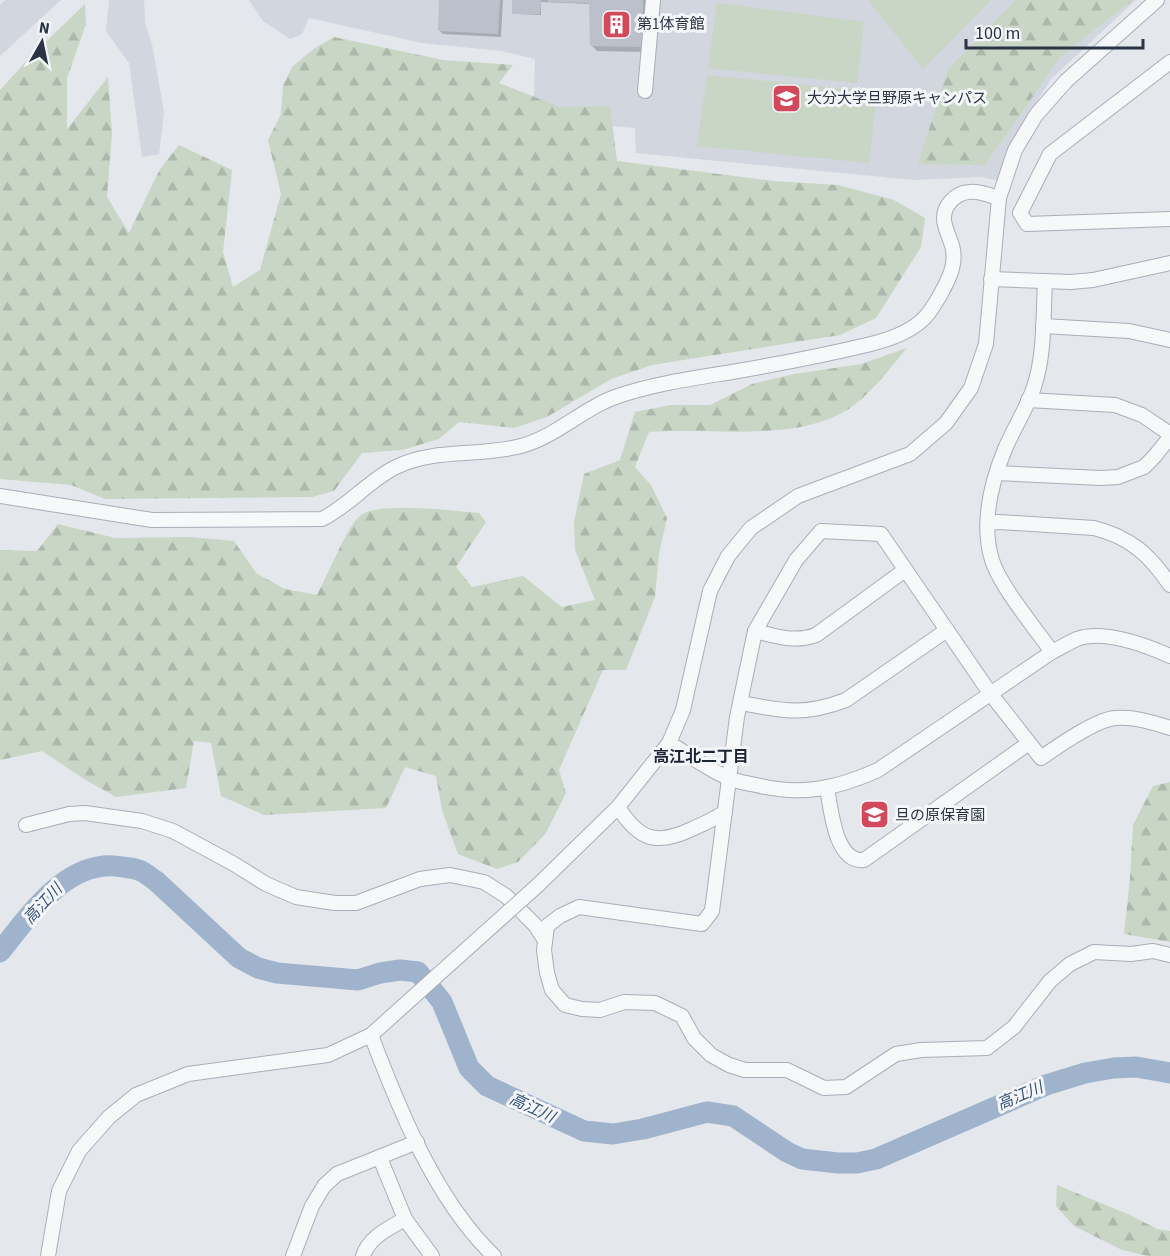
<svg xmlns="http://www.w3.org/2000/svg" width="1170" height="1256" font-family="'Source Sans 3','Noto Sans JP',sans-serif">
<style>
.built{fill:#d2d6de}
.forest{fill:url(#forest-firs)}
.garden{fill:#c9d6c5}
.shadow{fill:#0003}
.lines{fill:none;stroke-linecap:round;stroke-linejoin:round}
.river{stroke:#9fb4cc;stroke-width:21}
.building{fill:#bbc0ca}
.minor-casing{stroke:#a9aeb7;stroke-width:16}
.minor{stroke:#f7f8fa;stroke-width:14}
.minor-bridge-casing{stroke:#a9aeb7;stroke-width:16;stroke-linecap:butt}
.minor-bridge{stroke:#f7f8fa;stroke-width:14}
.labels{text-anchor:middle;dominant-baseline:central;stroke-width:6;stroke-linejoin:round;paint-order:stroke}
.poi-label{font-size:15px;fill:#2b3445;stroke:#f4f6f9;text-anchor:start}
.neighbourhood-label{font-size:16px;font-weight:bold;fill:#1d2536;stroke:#f4f6f9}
.water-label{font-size:16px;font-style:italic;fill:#34527a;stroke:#f4f6f9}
</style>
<defs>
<pattern id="forest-firs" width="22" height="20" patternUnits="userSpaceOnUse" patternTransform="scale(1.5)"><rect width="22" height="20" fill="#c9d6c5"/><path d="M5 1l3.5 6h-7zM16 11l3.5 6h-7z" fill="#adb8ab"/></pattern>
</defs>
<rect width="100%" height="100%" fill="#e4e7ec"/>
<g class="built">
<path d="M5,0H61L0,56V5Z"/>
<path d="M109,0H144L145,23L152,44L164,112L159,154L142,157L129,63L106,31Z"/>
<path d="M249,0H1136L1051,79L1027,117L997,180L980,177L914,180L636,153L635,128L533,119L535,59L502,51L422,43L309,18L302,34L290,39L263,21Z"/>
</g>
<g class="forest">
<path d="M1016,0H1133L1061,56L985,165L918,164L948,69Z"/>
<path d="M85,4L86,24L67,78V129L108,77L112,133L107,197L129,233L160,169L179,145L232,170L223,252L233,287L260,270L281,194L268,140L281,114L283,86L292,67L315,48L334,37L443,60L513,65L499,83L560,107L610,106L617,161L773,181L838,185L894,200L925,218L921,247L876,318L840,335L652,365L611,379L547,417L514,428L459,422L439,439L402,450L362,453L334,491L312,497L105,499L71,485L0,479V90L31,56Z"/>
<path d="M907,348C891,367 874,390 853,406C801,444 711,427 649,432L635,467L651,485L667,518L659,554L655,597L626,670H603L559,770L566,793L546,833L518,862L497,869L458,854L442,810L436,776L405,767L386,808L264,815L221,796L211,743L194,741L186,788L116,797L84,779L42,751L0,760V550L37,551L58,524L115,538L191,537L234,541L256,573L285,589L317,595C326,579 348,524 361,515C381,501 453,511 479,513L486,522L456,567L472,587L523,576L562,607L595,600L575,550L574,522L584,474L620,460L635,412L670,405H710L752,384L794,374L861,364Z"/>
<path d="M1170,782V942L1124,934L1130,878L1133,825L1153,786Z"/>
<path d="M1057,1185L1130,1215L1157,1229L1170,1231V1256H1148L1122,1250L1074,1226L1056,1206Z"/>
</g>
<g class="garden">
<path d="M868,0H991L923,69Z"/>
<path d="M717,3L864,22L857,83L708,68Z"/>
<path d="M707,75L877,92L869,163L697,146Z"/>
</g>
<g class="shadow">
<path d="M441,0H503L501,37L443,34L439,30Z"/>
<path d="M514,0H649L647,52L597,51L591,45L590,4L541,2V15L515,14Z"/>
</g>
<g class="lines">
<path class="river" d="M0,952C29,916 68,856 123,867C128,868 136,868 141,871C146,873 151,878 156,881L239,958L258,968L277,973L358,980L380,973L400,970L418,972L442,1002L469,1068L487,1086L584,1131L613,1134L643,1129L707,1112L733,1116L787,1152L802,1159L838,1163H857L876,1159L1046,1085L1085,1073L1114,1068L1136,1067L1170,1073"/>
</g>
<g class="building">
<path d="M439,0H500L498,34L438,31Z"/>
<path d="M512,0H541L540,14H512Z"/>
<path d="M548,0H643L642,47L590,46L589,3L548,2Z"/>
</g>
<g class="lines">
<defs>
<g id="minor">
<path d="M1170,62L1050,154L1020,213L1027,224L1170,219"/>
<path d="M645,91L653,0"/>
<path d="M991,279L1071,282L1093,280L1170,263"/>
<path d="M1045,282C1043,316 1045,354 1034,387C1027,408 1014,428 1005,449C991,483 981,524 992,560C1000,586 1035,628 1052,652"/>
<path d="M1043,326L1129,331L1170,340"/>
<path d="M1028,400L1115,405L1142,415L1170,434"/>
<path d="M997,473L1101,478L1118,477L1144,467L1154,457L1170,437"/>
<path d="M0,496L152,520L322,519C349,506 369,480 396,467C434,448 480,457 521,446C558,436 585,406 621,395C658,383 695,378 732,372C779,364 825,355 871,344C887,340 907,333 920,322C932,313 951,278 953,264C956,244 946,236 944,220C943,206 955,193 969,192C979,190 990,196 999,198"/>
<path d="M988,523L999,522L1094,528C1130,537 1150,555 1170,585"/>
<path d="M755,631C776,636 795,643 816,635L905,570"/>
<path d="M741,703C784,711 804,716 846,700L947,630"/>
<path d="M1170,728C1153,722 1133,716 1115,718C1095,720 1058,746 1041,758L990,693L881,534L821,531L796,560L755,631L737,717L712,911L702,924L579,907L560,916L547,926L544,950L547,973L552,990L565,1005L582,1009L600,1010L624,1002L655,1003L682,1016L694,1038L711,1055L729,1065L745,1070H787L824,1088L846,1087L896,1054L921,1050L987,1048L1014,1027L1050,981L1070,964L1094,952L1131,954L1153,951L1170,955"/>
<path d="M669,743C688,754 708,770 729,778C737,782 747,783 756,785C801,796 836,789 878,770L1052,652C1060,648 1068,643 1077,639C1104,629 1145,645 1170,656"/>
<path d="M827,788C831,809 835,863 864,860L1029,743"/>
<path d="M618,807C639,840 656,846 692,829C703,824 715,819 725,812"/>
<path d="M26,825L69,814L85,813L142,821L173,831L234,864L266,884L296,897L335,903H356L420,879L450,875L484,882L506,896L535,925L544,939"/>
<path d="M538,885L618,807L669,743L683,710L710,591L728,556L751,528L798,496L910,454L946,423L971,388L986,344L999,198L1015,150L1036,115L1066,81L1157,0"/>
<path d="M371,1035C399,1109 436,1201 494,1256"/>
<path d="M380,1158L405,1219L432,1256"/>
<path d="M48,1256L59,1191L79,1151L109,1117L136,1095L188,1074L328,1055L371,1035L391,1017"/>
<path d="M293,1256L312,1206L324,1186L337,1174L417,1142"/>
<path d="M363,1256C369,1237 389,1228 405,1219"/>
</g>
</defs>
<use href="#minor" class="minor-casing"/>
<use href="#minor" class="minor"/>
<defs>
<path id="minor-bridge" d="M391,1017L538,885"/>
</defs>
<use href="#minor-bridge" class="minor-bridge-casing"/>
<use href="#minor-bridge" class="minor-bridge"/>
</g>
<defs>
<symbol id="building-square" viewBox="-11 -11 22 22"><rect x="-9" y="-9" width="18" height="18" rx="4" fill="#d1495b" stroke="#f4f6f9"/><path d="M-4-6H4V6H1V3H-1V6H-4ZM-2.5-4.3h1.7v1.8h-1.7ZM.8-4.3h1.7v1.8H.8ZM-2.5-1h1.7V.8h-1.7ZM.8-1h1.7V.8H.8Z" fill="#fff"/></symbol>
<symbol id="university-square" viewBox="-11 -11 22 22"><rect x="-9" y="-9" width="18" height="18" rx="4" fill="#d1495b" stroke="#f4f6f9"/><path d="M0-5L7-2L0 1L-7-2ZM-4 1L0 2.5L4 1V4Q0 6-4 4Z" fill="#fff"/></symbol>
<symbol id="school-square" viewBox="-11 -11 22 22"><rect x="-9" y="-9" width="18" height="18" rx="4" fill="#d1495b" stroke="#f4f6f9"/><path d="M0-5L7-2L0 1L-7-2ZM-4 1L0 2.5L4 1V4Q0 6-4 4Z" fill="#fff"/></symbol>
</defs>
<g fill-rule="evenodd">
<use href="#building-square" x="600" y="8" width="33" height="33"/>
<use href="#university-square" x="770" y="82" width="33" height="33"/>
<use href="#school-square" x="858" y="798" width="33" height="33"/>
</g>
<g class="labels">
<g class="poi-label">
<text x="637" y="24">第1体育館</text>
<text x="807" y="98">大分大学旦野原キャンパス</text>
<text x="895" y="815">旦の原保育園</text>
</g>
<g class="neighbourhood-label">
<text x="701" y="757">高江北二丁目</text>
</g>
<g class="water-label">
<text transform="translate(43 904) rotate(-47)">高江川</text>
<text transform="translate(1020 1096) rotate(-23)">高江川</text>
<text transform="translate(532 1108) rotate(25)">高江川</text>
</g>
</g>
<g transform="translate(42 42) rotate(9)" stroke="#f4f6f9" stroke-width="4.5" paint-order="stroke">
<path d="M0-4.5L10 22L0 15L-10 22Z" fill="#2b3445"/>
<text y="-9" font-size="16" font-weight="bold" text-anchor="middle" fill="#2b3445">N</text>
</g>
<path d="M966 39v9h177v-9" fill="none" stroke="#2b3445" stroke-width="3"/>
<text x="975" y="39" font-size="18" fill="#2b3445" stroke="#f4f6f9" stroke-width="4.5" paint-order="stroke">100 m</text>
</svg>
